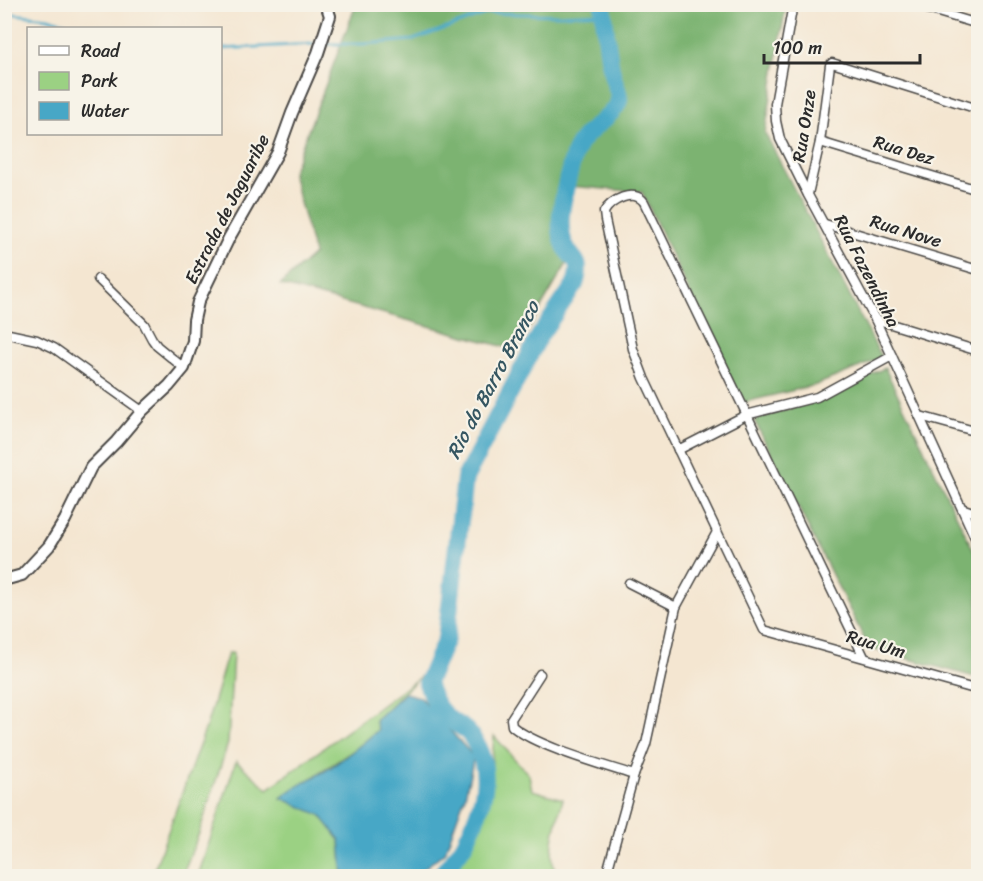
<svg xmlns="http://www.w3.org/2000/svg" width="983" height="881" font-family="Sriracha,sans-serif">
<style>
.green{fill:#9bd183;stroke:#637e57;stroke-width:1.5}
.forest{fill:#7cb371;stroke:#546f4e;stroke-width:1.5}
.water{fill:#47a7c6;stroke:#396978;stroke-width:1.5}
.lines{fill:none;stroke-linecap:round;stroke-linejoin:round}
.stream{stroke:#47a7c6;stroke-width:3}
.river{stroke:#47a7c6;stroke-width:18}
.minor-casing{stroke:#494744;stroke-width:11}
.tertiary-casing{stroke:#494744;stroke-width:14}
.minor{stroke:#fff;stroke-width:8}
.tertiary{stroke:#fff;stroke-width:10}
.labels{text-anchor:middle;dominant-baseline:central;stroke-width:4.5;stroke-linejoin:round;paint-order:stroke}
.street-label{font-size:18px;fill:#2b2b2b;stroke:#f7f3e8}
.water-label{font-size:20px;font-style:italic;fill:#355661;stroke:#f7f3e8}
</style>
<rect width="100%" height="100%" fill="#f7f3e8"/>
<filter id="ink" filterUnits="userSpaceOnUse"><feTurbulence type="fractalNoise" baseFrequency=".0167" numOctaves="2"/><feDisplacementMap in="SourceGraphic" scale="12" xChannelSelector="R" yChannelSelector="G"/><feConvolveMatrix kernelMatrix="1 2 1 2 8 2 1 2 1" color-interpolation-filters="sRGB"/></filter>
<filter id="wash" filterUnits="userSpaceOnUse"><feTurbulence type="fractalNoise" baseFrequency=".008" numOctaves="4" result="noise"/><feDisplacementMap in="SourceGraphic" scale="24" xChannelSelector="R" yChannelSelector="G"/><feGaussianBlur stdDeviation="1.35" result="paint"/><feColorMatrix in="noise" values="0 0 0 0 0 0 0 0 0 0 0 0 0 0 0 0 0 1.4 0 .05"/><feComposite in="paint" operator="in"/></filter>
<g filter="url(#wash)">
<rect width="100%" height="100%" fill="#f4e6d1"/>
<g class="green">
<path d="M228,653H233L228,743L199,833L182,876H152L207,724Z"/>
<path d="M421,676L375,720L378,730L356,749L281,798L320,814L340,840L343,876H198L236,761L268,789Z"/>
<path d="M494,736L529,775L532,790L563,799C556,826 547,849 556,876H450L477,836L489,796Z"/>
</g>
<g class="forest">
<path d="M356,5H786L765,133L882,358L816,385L741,403L642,192L568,186L569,260L516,350L280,285L314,254L292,173Z"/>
<path d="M885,368L978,560V678L869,648L754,420L791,408Z"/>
</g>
<path class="water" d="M405,693L420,697L474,757L465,796L445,852L422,870L418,876H343L340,840L320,815L281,798C294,786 309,780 325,771C344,759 361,745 378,730L375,720Z"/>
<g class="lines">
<g class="stream">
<path d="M4,13L48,18L81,28"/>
<path d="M325,44H364L413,40L488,13L559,15L604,13"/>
<path d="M220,49L314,44"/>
</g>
<path class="river" d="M441,876C448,864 459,855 465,843C484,805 497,767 467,731C462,726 457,725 452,721C438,711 432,698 427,683L446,639L465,478L540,335L575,284C584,256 570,262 564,243C561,236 560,223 561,215C562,201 572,155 579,144C587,130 617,113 619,100C620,92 613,81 612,73C607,51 605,27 603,4"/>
</g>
</g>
<g filter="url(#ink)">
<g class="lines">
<defs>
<g id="minor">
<path d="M793,4L775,104L776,121L780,139L808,195L875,319L978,544"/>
<path d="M911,4L978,24"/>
<path d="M820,142L978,190"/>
<path d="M808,194L820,142L830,65L832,63L978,109"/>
<path d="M825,224L978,270"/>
<path d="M98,279L144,324L152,339L157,346L184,368"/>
<path d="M875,319L978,351"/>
<path d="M4,333L37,340L54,348L142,411"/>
<path d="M920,416L978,432"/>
<path d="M678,450L746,415L817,397L892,356"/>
<path d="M964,509L978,514"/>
<path d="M629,583L676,607"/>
<path d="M864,657L644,202C634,188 611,200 604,212L605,220L633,349L644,378L764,630L978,690"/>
<path d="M540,674L511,719L512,726C535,746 603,765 634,775L646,744L676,607L717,532"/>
<path d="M606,876L634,775"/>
</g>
<path id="tertiary" d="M4,580L22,575L49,546L65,520L91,467L116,442L142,411L169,386L184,368L193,341L194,320L198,302L229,238L278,152L292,113L318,53L330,16L326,4"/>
</defs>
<use href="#minor" class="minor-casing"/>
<use href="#tertiary" class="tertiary-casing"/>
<use href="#minor" class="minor"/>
<use href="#tertiary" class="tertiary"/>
</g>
</g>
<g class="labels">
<g class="street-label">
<text transform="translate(804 126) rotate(-81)">Rua Onze</text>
<text transform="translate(904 150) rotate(17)">Rua Dez</text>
<text transform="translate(227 209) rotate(-63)">Estrada de Jaguaribe</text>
<text transform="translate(906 231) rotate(17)">Rua Nove</text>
<text transform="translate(867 271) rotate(63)">Rua Fazendinha</text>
<text transform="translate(876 644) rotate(16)">Rua Um</text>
</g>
<g class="water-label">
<text transform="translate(493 380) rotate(-62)">Rio do Barro Branco</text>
</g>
</g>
<rect width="983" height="881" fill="none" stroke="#f7f3e8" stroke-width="24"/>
<rect x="27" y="27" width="195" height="108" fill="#f7f3e8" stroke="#a5a39c" stroke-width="1.5"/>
<rect x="39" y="46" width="30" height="9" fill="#ffffff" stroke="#a5a39c" stroke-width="1.5"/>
<text x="81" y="57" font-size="18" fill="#2b2b2b">Road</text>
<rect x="39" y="72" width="30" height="18" fill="#9bd183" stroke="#a5a39c" stroke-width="1.5"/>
<text x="81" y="87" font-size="18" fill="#2b2b2b">Park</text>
<rect x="39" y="102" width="30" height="18" fill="#47a7c6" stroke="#a5a39c" stroke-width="1.5"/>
<text x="81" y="117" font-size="18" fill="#2b2b2b">Water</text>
<path d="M764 54v9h156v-9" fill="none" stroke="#2b2b2b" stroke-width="3"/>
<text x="773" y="54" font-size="18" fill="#2b2b2b" stroke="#f7f3e8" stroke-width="4.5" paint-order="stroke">100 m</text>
</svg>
